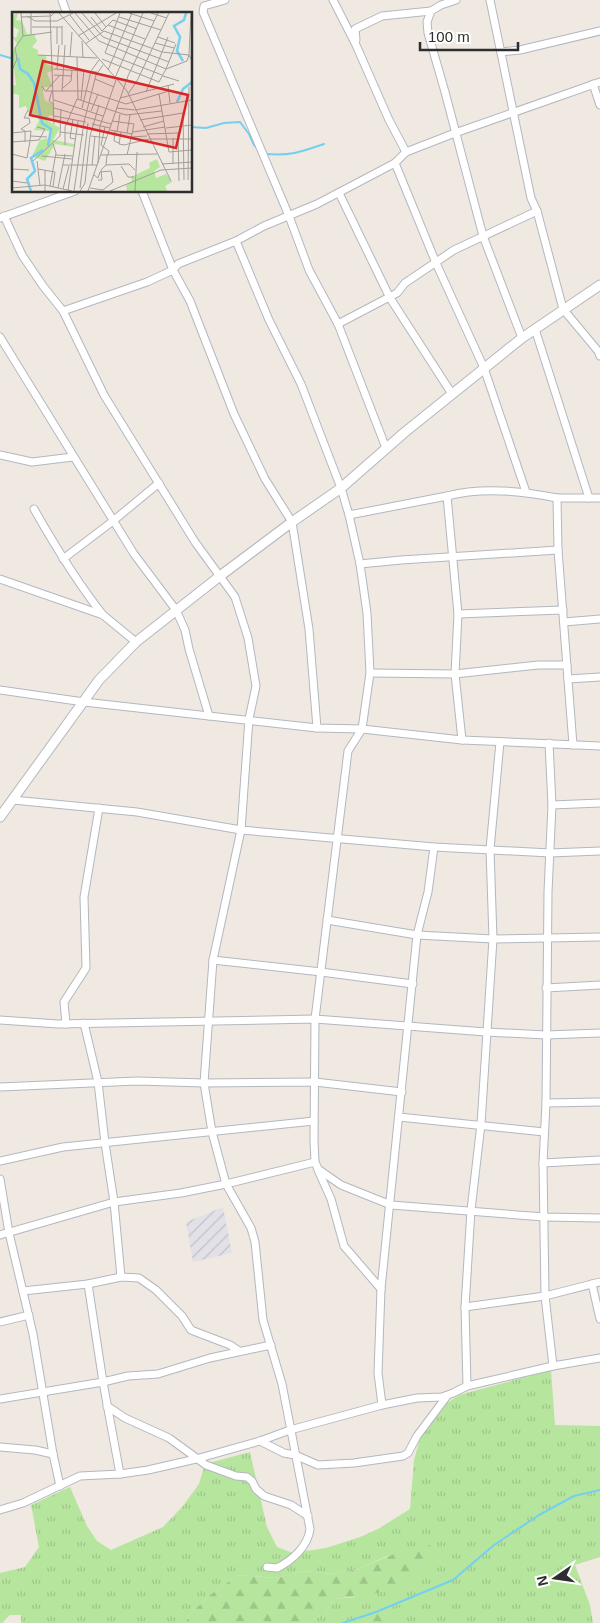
<svg xmlns="http://www.w3.org/2000/svg" width="600" height="1623" font-family="Arial,sans-serif">
<style>
.industrial{fill:url(#industrial-furrows)}
.grass{fill:url(#grass-tufts)}
.forest{fill:url(#forest-firs)}
.lines{fill:none;stroke-linecap:round;stroke-linejoin:round}
.stream{stroke:#75cff0;stroke-width:2}
.minor-casing{stroke:#b4b7c1;stroke-width:9}
.tertiary-casing{stroke:#b4b7c1;stroke-width:11}
.minor{stroke:#fff;stroke-width:7}
.tertiary{stroke:#fff;stroke-width:9}
.inset-river{fill:none;stroke:#75cff0;stroke-width:2.5}
.inset-road{fill:none;stroke:#a29e99;stroke-width:1}
.view{fill:#d62828;fill-opacity:0.15;stroke:#d62828;stroke-width:2.5}
.inset-edge{fill:none;stroke:#2e2e2e;stroke-width:2.5}
</style>
<defs>
<pattern id="industrial-furrows" width="10" height="10" patternUnits="userSpaceOnUse" patternTransform="scale(1.25)"><rect width="10" height="10" fill="#e3e1e8"/><path d="M-1 1l2-2M0 10L10 0M9 11l2-2" fill="none" stroke="#c3c1c7"/></pattern>
<pattern id="grass-tufts" width="24" height="20" patternUnits="userSpaceOnUse" patternTransform="scale(1.25)"><rect width="24" height="20" fill="#b6e59e"/><path d="M3 7l-1-3M5 7V3M7 7l1-3M15 17l-1-3M17 17v-4M19 17l1-3" fill="none" stroke="#9dc588"/></pattern>
<pattern id="forest-firs" width="22" height="20" patternUnits="userSpaceOnUse" patternTransform="scale(1.25)"><rect width="22" height="20" fill="#b6e59e"/><path d="M5 1l3.5 6h-7zM16 11l3.5 6h-7z" fill="#9dc588"/></pattern>
</defs>
<rect width="100%" height="100%" fill="#efe9e1"/>
<path class="industrial" d="M223,1207L232,1253L193,1262L186,1222Z"/>
<path class="grass" d="M551,1370L555,1425L600,1426V1557L575,1565L590,1605L593,1623H392L360,1618L351,1623H307L324,1614L335,1599L354,1597L390,1555L360,1568L333,1574L305,1571L275,1578L238,1575L210,1595L191,1613L185,1623H21V1615H10L2,1623H0V1573L25,1567L39,1547L31,1505L70,1487L87,1526L97,1541L111,1550L163,1527L183,1506L199,1484L205,1464L250,1452L267,1527L277,1547L293,1553L326,1548L360,1537L378,1529L410,1509L414,1460L420,1438L437,1410L459,1395Z"/>
<g class="forest">
<path d="M419,1544L430,1545L435,1551L437,1559L418,1576L390,1591L335,1599L324,1614L307,1623H185L191,1613L210,1595L238,1575L275,1578L305,1571L333,1574L360,1568Z"/>
<path d="M401,1607L403,1615L386,1621L392,1623H351L360,1618Z"/>
</g>
<g class="lines">
<g class="stream">
<path d="M0,55L14,59"/>
<path d="M191,127L206,128L224,123L240,122L249,134L254,145L258,149"/>
<path d="M266,154C291,156 301,152 324,144"/>
<path d="M343,1623L376,1612L453,1580L494,1545L539,1515L574,1496L600,1490"/>
</g>
<defs>
<g id="minor">
<path d="M62,0L67,14"/>
<path d="M225,0L204,6L203,12L289,216L309,270L338,324L386,448"/>
<path d="M333,0L356,45L389,120L406,152"/>
<path d="M456,0L441,5L431,11L427,22L428,33L445,92L483,236L522,338"/>
<path d="M490,0L531,198L537,211L563,309L598,351L600,356"/>
<path d="M356,40L355,29L382,16L431,11"/>
<path d="M501,52L520,50L600,31"/>
<path d="M593,84L600,105"/>
<path d="M395,163L436,263L484,368L526,492"/>
<path d="M142,191L173,270L190,301L234,414L265,479L292,522L309,629L317,728"/>
<path d="M339,193L390,298L452,394"/>
<path d="M4,216L22,255L43,286L63,311L104,395L195,542L235,597L248,638L256,686L249,719L241,830L213,960L204,1083L212,1132L226,1184L251,1228L255,1242L263,1320L282,1384L310,1529C308,1546 293,1560 277,1568L267,1567"/>
<path d="M0,218L75,191"/>
<path d="M236,241L269,320L301,384L341,488L349,515L360,564L367,613L370,673L362,729L348,751L315,1019L314,1141L315,1162L318,1169L341,1185L391,1205L544,1217L600,1218"/>
<path d="M63,311L147,282L173,270L178,264L236,241L264,226L317,204L395,163L406,152L455,133L600,82"/>
<path d="M338,324L397,293L405,283L454,250L537,211"/>
<path d="M535,329L589,498"/>
<path d="M0,337L134,554L176,610L185,630L189,649L209,716"/>
<path d="M0,455L32,462L73,457"/>
<path d="M34,509C55,546 76,581 103,615"/>
<path d="M349,515L447,496"/>
<path d="M63,559L113,521L159,483"/>
<path d="M360,564L401,560L558,550"/>
<path d="M0,579L103,615L136,642"/>
<path d="M458,614L563,610"/>
<path d="M564,622L600,619"/>
<path d="M370,673L455,674L538,665H567"/>
<path d="M568,679L600,677"/>
<path d="M0,690L84,702L317,728L362,729L462,740L600,746"/>
<path d="M462,740L455,674L458,614L447,496C481,487 523,491 557,498"/>
<path d="M549,743L552,805L548,892L546,1103L543,1163L545,1296L553,1366"/>
<path d="M573,745L558,550L557,498H600"/>
<path d="M13,800L137,812L241,830L434,847L550,853L600,851"/>
<path d="M552,805L600,803"/>
<path d="M327,920L417,935L493,939L600,937"/>
<path d="M213,960L321,972L413,984"/>
<path d="M546,988L600,985"/>
<path d="M0,1020L58,1024L315,1019L486,1032L546,1035L600,1033"/>
<path d="M84,1023L98,1082L105,1143L114,1202L121,1277"/>
<path d="M66,1024L64,1002L86,968L84,897L99,808"/>
<path d="M0,1087L137,1081L204,1083L315,1082L402,1092"/>
<path d="M546,1103L600,1102"/>
<path d="M399,1117L544,1132"/>
<path d="M0,1161L63,1147L314,1121"/>
<path d="M543,1163L600,1160"/>
<path d="M318,1170L331,1199L344,1246L381,1289"/>
<path d="M0,1179L9,1233L33,1334L53,1454L60,1486"/>
<path d="M0,1235L114,1202L181,1193L226,1184L315,1162"/>
<path d="M88,1284L103,1382L120,1474"/>
<path d="M592,1284L600,1319"/>
<path d="M23,1291L88,1284L121,1277L139,1278L156,1290L182,1316L191,1330L230,1345L239,1351"/>
<path d="M465,1307L545,1296L600,1282"/>
<path d="M0,1322L29,1315"/>
<path d="M467,1386L465,1307L471,1210L481,1124L493,939L490,849L500,742"/>
<path d="M0,1399L103,1382L128,1376L158,1374L210,1358L271,1345"/>
<path d="M382,1405L378,1373L381,1289L417,935L428,892L434,847"/>
<path d="M107,1406L125,1418L169,1438L206,1465L236,1476L247,1477L252,1481L256,1489L264,1496L291,1505L308,1516"/>
<path d="M260,1441L284,1453L295,1455L318,1465L354,1463L403,1456L408,1453L417,1436L447,1396"/>
<path d="M0,1447L35,1450L53,1454"/>
<path d="M0,1510L23,1503L80,1476L120,1474L148,1470L196,1459L260,1441L290,1430L382,1405L417,1398L442,1397L453,1393L467,1386L553,1366L600,1358"/>
</g>
<path id="tertiary" d="M0,817L99,680L136,642L220,576L292,522L341,488L405,432L522,338L600,285"/>
</defs>
<use href="#minor" class="minor-casing"/>
<use href="#tertiary" class="tertiary-casing"/>
<use href="#minor" class="minor"/>
<use href="#tertiary" class="tertiary"/>
</g>
<g transform="translate(12 12)">
<rect width="180" height="180" fill="#efe9e1"/>
<path d="M6,1L4,8L10,9L15,22H22L25,29L20,35L26,38V43H34L35,53L41,54L42,58L35,61L41,75H32L31,80L33,88L41,93L42,104L37,103L36,109L48,116L41,128L62,132V135L43,132L33,149L20,144L28,128L37,126V119L22,118L27,109L24,102H17L14,94L7,96V83L0,81V74L4,73L0,40L5,32L0,24L4,26L7,18L0,14V3ZM145,147L148,155L142,159L144,166L154,162L160,170L153,174L155,179H115L114,173L120,169L119,165L138,156L137,151Z" fill="#b6e59e"/>
<path class="inset-river" d="M6,46L8,57L16,62L22,71L30,111L39,117L36,134M171,49L165,39L168,25L162,14L172,8L174,1M165,90L171,77L180,70M19,179L15,167L23,159L19,146L31,138"/>
<path class="inset-road" d="M9,1L11,24M38,1L42,112M47,1L115,79L159,169M63,1L87,29L154,57L164,32M70,1L91,25L157,50M83,1L94,15M108,1L93,41L150,63M117,1L142,9M139,1L155,6M58,3L77,28M15,4L23,9H45L61,1M9,5L39,4L42,1M79,5L90,19L101,8L125,17M107,5L149,18M96,13L133,27M20,15H50M45,15V32M19,22V1M66,24L104,1M146,25L163,31M70,29L71,46M143,31L162,36M73,32L92,19L150,40L177,43L179,1M50,33V14M26,43L85,46M58,45L60,20M65,45L66,87M90,47L147,70L154,57L175,49L177,43L180,49M42,57L85,60M45,57L47,33M0,58L5,47L3,36L11,24L40,20M96,58L120,1M42,63L59,64M151,64L167,69M103,66L131,1M83,67L102,75M156,73L158,91M30,74L33,79H75L114,92L157,79M51,76L59,69L60,58M34,79L48,63M40,79L37,89L42,93M50,79L53,33M134,80L156,25M116,82L125,69L157,1M147,82L157,140L180,138M108,86L162,72M42,88L91,104M69,88L72,58M42,96L99,112M70,96L79,59L87,48M104,96L123,98L180,88M79,99L86,82M42,104L74,110M61,107L58,126L63,127M128,108L171,101L172,168M100,109L122,112L120,122M80,112L98,116M93,115L89,133L97,139L96,143M131,115L152,109M154,116L180,113M98,118L120,122L115,143M103,119L102,129L107,131M48,120L72,123M105,120L108,102M109,120L107,132L112,133L137,127H180M121,120L153,115M0,121L19,119L18,129M115,121L118,103M135,122L166,121L167,169M19,124L35,125M79,124L95,126M119,125L135,124M161,126V151M0,130L27,128L33,117L25,115M13,130V119L9,117L18,111L17,106H12L16,98M53,133V115L65,87L114,103L150,99M0,142L15,146L18,129M44,143L61,144M89,143L145,142M95,143L94,153L117,152L123,158M30,144L60,147M21,149L48,124L49,97M25,149L26,157L43,160L41,175M86,151L88,114L104,68M150,152L180,150M51,153H85M80,153L83,124M109,154L116,165H122M0,157L17,158M26,157L28,174M33,158V179M86,168H90L89,158L94,153M176,168L177,75M0,169L15,171M38,174L44,141L41,132M0,176L33,173L60,179M46,176L53,142M68,176L76,111M78,176L91,178L101,170L99,159L88,160L86,166L82,163M51,177L57,154M56,179L66,109M62,179L72,110L84,63L91,53M68,179L73,171L78,124L87,93M76,179L116,64L146,1M98,179L149,158L180,156M123,179L125,140"/>
<path class="view" d="M31,49L176,83L164,136L18,103Z"/>
<rect width="180" height="180" class="inset-edge"/>
</g>
<g transform="translate(555 1578) rotate(257)" stroke="#ffffff" stroke-width="4" paint-order="stroke">
<path d="M0-4L9 19L0 12L-9 19Z" fill="#2e2e2e"/>
<text y="-8" font-size="14" font-weight="bold" text-anchor="middle" fill="#2e2e2e">N</text>
</g>
<path d="M420 42v8h98v-8" fill="none" stroke="#2e2e2e" stroke-width="2.5"/>
<text x="428" y="42" font-size="15" fill="#2e2e2e" stroke="#ffffff" stroke-width="4" paint-order="stroke">100 m</text>
</svg>
